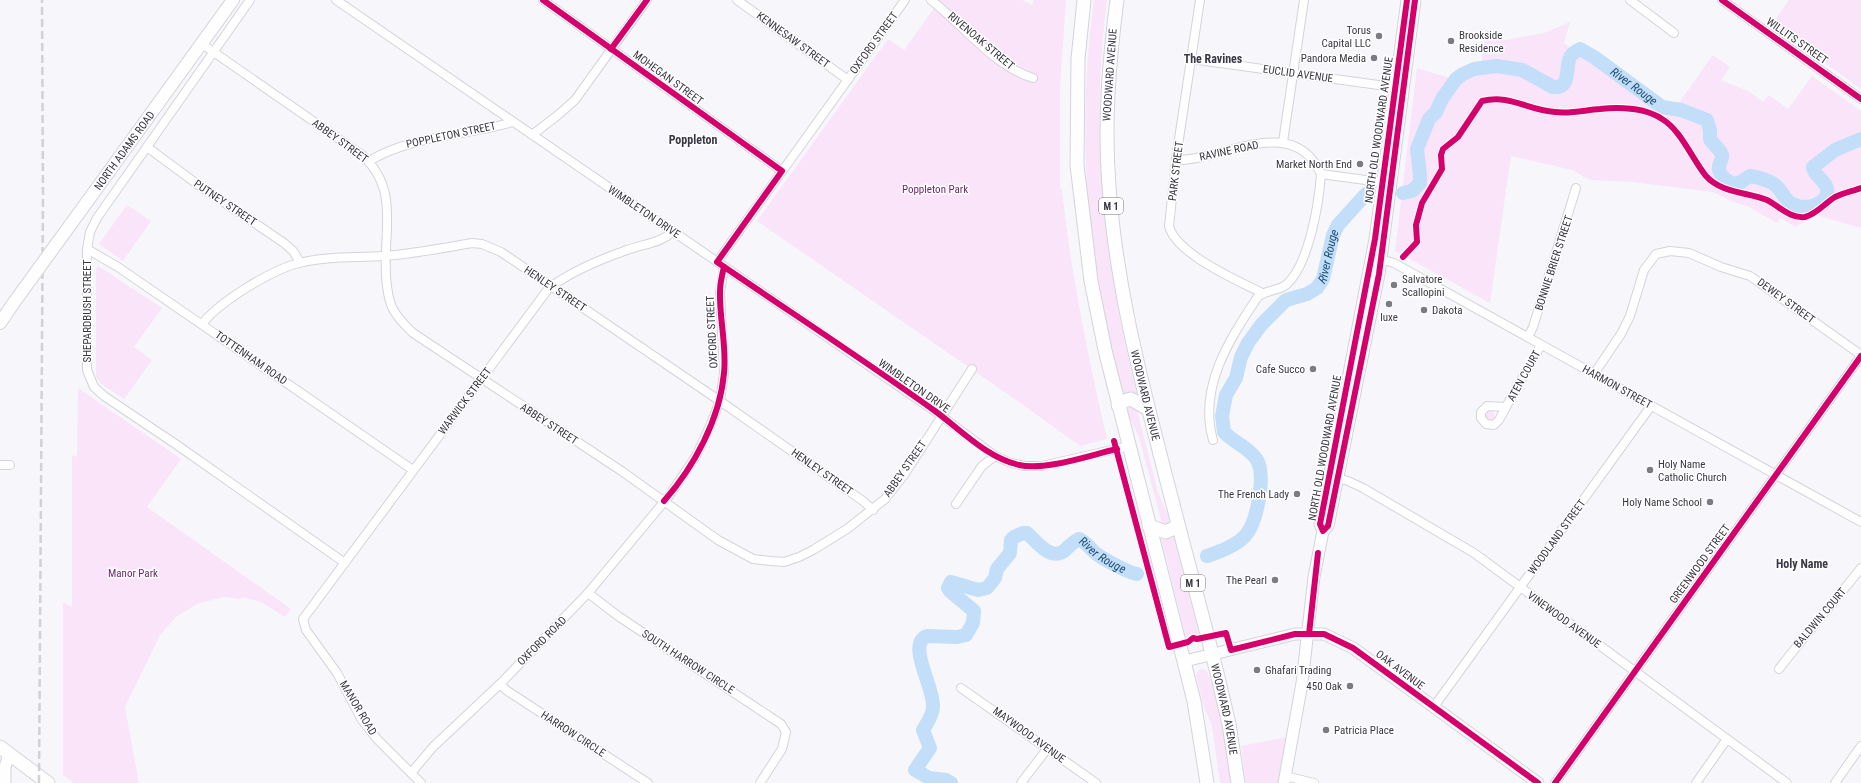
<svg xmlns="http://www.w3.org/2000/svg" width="1861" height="783" font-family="'Roboto Condensed',sans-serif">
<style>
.green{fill:#f9e4fa}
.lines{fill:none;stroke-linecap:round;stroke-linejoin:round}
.river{stroke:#c2def9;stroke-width:14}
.minor-casing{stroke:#d4d3db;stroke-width:10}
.tertiary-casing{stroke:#d4d3db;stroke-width:13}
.secondary-casing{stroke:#d4d3db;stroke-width:14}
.primary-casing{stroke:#d4d3db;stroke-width:15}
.minor{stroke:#fefefe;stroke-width:8}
.tertiary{stroke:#fefefe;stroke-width:11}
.secondary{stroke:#fefefe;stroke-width:12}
.primary{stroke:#fefefe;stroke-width:13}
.rail{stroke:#d2d2d5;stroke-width:2.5;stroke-dasharray:8 4;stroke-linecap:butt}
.secondary-bridge-casing{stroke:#d4d3db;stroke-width:14;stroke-linecap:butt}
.secondary-bridge{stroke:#fefefe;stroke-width:12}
.cycleway-casing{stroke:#fff;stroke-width:8}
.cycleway{stroke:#d6006c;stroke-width:6}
.poi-dot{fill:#7c7b84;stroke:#fff;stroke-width:1.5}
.labels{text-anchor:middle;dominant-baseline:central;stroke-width:3;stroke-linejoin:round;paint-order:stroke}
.shield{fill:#fff;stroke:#74747c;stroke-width:1}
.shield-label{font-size:10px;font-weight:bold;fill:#393844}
.poi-label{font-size:11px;fill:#393844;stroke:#fff;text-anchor:end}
.street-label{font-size:11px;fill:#393844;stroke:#fff}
.park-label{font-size:11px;fill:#6f2570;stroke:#fff}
.neighbourhood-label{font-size:12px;font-weight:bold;fill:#393844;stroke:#fff}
.water-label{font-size:12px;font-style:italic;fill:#1d4d75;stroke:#fff}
</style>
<rect width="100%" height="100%" fill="#f7f7fb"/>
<g class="green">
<path d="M940,0H1022L1032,5L1034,0H1066L1060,88V189L1062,190C1071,274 1088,356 1107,439L1080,446L1019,402L757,221L888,39L904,50Z"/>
<path d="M1094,0H1107C1090,135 1103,261 1137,393L1124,396C1086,270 1076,130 1094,0Z"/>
<path d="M1789,0H1861V89L1772,24Z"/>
<path d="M1570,22L1564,43L1589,62L1603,59L1637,95L1676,107L1713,55L1730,67L1721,80L1750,92L1763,102L1769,95L1788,109L1812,76L1861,111V228L1816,215L1795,227L1781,218L1777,223L1747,206L1734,202L1713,192L1633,182L1590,180L1572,170L1511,156L1490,303L1395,251L1417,68L1453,79L1458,74L1481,66L1486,29L1499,39L1505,40L1544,33Z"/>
<path d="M127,205L151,221L123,261L99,244Z"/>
<path d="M98,266L162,308L134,347L152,360L124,399L100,383L96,377V270Z"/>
<path d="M78,388L181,459L147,507L291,609L285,617L261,602L241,597V599L223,597L197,604L176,617L160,635L125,707L139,783H74L63,775V602L72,607V455L77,457Z"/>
<path d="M1132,406L1137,410L1158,492L1169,518L1170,526L1166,528L1162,524L1139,437L1128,414V408Z"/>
<circle cx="1490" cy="416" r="5"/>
<path d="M1174,537L1199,635L1186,637L1161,538L1170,539Z"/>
<path d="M1200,669L1206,670C1220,696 1227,753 1231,783H1220L1212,726L1203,704L1196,674Z"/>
<path d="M1287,737L1278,783H1246L1241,746Z"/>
</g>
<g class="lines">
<g class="river">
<path id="s1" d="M1403,193L1412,191L1420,183V175L1417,149L1429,119L1436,112L1442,99L1456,79L1463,74L1474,69L1497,66L1522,70L1553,87C1570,89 1566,71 1569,60C1570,55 1576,51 1580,49L1594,57L1662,107L1681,110L1707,120L1710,130V139C1713,145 1720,148 1722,155C1723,160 1719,162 1719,167C1718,175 1730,186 1739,183C1742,182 1746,178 1750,176C1757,177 1767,180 1774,184C1780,188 1783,196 1788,201C1800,210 1819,209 1827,195C1830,181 1814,178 1813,167L1835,150L1861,139"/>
<path id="s2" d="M1207,556C1219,552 1236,546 1245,536C1257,523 1266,476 1257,460C1249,447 1234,443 1224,432L1222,416L1226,395L1236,378L1241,357L1248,343L1261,325L1286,300L1307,294L1317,288L1323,279L1333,235L1338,225L1366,194"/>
<path id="s3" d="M951,783L946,780L929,778L915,770L930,748L923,730C927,723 933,715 933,707C935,689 906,644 927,636L957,637L966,635L973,623L974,611L950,591L948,588L951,582L978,590L987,588L995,578L997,569L1010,553L1011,540L1014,537L1023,533H1027C1036,541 1050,561 1064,551C1068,547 1073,542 1079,539C1088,543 1090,550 1098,555C1105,560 1129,573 1137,574"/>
</g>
<defs>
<g id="minor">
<path d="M250,0L97,218L90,232L87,249V370L94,387L104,396L177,445L345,563"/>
<path d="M336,0L936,412L995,456L1011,463L1025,466H1042L1129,446"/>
<path d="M543,0L782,171"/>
<path d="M737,0L848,80"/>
<path d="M931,0C962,24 995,67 1033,78"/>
<path d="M1200,0L1177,152L1169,226C1176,254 1237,280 1262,293"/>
<path d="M1630,0L1674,33"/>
<path d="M1722,0L1861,99"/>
<path d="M202,44L362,155C403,192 380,238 387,286C388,294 389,302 393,309C398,319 406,326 413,333L623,472L718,540L753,559L771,561L784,562L799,557L813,550L847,529L885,499L904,475L972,369"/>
<path d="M1191,59L1400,88"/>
<path d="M532,135L558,115L575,100L647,0"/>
<path d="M1283,142L1304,0"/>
<path d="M147,147L197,184L284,243L293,251L300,262"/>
<path d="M1176,160C1223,161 1293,112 1321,174C1319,203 1309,264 1287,284C1278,292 1265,289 1257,298C1229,340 1198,388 1213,440"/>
<path d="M369,161C413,135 465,136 513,122"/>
<path d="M1321,174L1388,183"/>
<path d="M87,249L118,267L413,470"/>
<path d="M1376,258L1394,263L1861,522"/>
<path d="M717,262L905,0"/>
<path d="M202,324C219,302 271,270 299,263C326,256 356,258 384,256C413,254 443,248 472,243L482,244L501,252L720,401L863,501L873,510"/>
<path d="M1528,337L1533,327L1576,188"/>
<path d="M1594,374L1621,334L1630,316L1644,270L1656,254L1670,251L1689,253L1721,267L1750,276L1861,355"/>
<path d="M1506,407L1499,420L1494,425L1486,424L1481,418V412L1487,406L1506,407L1541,345"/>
<path d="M0,465H10"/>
<path d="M1333,477L1348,481L1363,488L1474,553L1787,783"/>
<path d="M956,504L982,466L995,456"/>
<path d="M588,593L618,616L781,724L786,732L782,749L760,783"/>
<path d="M1779,669C1806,634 1834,602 1861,568"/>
<path d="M500,684L506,690L648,783"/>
<path d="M961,688L1096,783"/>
<path d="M1433,708L1651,406"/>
<path d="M411,773L433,747L500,684L588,593L669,496L696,456L710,426L720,401L724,373L720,293L724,267"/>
<path d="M1285,776L1314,783"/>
<path d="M421,783L377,739L362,720L337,673L306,630L303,619L549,288C572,271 601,259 627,250C644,244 660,243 673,232"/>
<path d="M1021,783L1047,749"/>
<path d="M1555,783L1861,356"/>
<path d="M1696,783L1727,739"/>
<path d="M1835,783L1861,746"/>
</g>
<g id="tertiary">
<path d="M1323,531L1328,526L1379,274L1415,0"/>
<path d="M1185,661L1295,634H1324L1353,648L1538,783"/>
<path d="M5,783V767L9,754"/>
<path d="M1284,783L1302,683L1314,577L1323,531L1320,524L1375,239L1407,0"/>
</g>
<g id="secondary">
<path id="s4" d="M92,195L233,0"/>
<path d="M0,323L15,301"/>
</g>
<g id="primary">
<path d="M1084,0L1078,59L1077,165L1091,281L1105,350L1194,701L1207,783"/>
<path id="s5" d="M1117,0C1109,62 1104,123 1109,186C1115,274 1136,361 1158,446C1177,522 1198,598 1217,673L1229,724L1238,783"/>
<path d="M1118,405L1124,401L1131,399L1148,409"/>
<path d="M1149,526L1166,532L1178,526"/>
<path d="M0,747L48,783"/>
</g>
</defs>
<use href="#minor" class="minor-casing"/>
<use href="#tertiary" class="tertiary-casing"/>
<use href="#secondary" class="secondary-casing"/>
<use href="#primary" class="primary-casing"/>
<use href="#minor" class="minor"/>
<use href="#tertiary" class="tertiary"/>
<use href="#secondary" class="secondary"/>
<use href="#primary" class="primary"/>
<path class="rail" d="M39,783L43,195L42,0"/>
<defs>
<path id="secondary-bridge" d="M15,301L92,195"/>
</defs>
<use href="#secondary-bridge" class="secondary-bridge-casing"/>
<use href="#secondary-bridge" class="secondary-bridge"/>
<defs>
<g id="cycleway">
<path d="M543,0L782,171L717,262C790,312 864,360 935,411C961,430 987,458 1019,465C1046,471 1090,455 1117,449"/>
<path d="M1407,0L1375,239L1320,524L1323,531L1328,526L1379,274L1415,0"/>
<path d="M1722,0L1861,99"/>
<path d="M611,49L647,0"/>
<path d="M1403,257L1417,242L1416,225L1422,203L1442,169L1441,155L1443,149L1458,137L1482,101C1510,94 1527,110 1555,112C1571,114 1585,110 1600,109C1620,107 1645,108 1662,119C1681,130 1692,159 1706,176C1721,193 1747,192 1767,200C1779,206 1790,219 1805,217C1817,214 1825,203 1835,197C1843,193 1853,191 1861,188"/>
<path d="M1114,441L1169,647L1188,642L1193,638L1197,639L1226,633L1231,650L1295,634H1324L1353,648L1538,783"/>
<path d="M664,501C694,467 720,419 724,373C727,346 719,318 720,291C720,283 722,275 724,267"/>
<path d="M1309,634L1318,553"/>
<path d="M1555,783L1861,356"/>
</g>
</defs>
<use href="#cycleway" class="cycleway-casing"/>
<use href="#cycleway" class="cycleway"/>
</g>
<g class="poi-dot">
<circle cx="1379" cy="36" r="4"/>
<circle cx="1451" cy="41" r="4"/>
<circle cx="1374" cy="58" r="4"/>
<circle cx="1360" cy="164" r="4"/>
<circle cx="1394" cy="285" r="4"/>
<circle cx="1389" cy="304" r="4"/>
<circle cx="1424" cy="310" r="4"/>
<circle cx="1313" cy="369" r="4"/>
<circle cx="1650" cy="470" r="4"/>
<circle cx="1297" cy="494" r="4"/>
<circle cx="1710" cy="502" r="4"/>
<circle cx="1275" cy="580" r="4"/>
<circle cx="1257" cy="670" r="4"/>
<circle cx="1350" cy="686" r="4"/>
<circle cx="1326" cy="730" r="4"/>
</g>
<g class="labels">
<g class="shield">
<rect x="1099" y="198" width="24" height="16" rx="3"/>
<rect x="1181" y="575" width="24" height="16" rx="3"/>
</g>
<g class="shield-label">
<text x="1111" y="206">M 1</text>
<text x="1193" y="583">M 1</text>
</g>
<g class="poi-label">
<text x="1371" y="30">Torus<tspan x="1371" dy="13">Capital LLC</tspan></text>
<text x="1459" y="35" text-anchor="start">Brookside<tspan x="1459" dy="13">Residence</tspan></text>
<text x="1366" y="58">Pandora Media</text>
<text x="1352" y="164">Market North End</text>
<text x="1402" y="279" text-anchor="start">Salvatore<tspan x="1402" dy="13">Scallopini</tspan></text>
<text x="1432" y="310" text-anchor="start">Dakota</text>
<text x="1389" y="317" text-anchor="middle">luxe</text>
<text x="1305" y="369">Cafe Succo</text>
<text x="1658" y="464" text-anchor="start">Holy Name<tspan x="1658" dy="13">Catholic Church</tspan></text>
<text x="1289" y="494">The French Lady</text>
<text x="1702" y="502">Holy Name School</text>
<text x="1267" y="580">The Pearl</text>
<text x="1265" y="670" text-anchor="start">Ghafari Trading</text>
<text x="1342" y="686">450 Oak</text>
<text x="1334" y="730" text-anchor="start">Patricia Place</text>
</g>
<g class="street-label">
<text transform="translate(793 40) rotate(36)">KENNESAW STREET</text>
<text transform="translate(981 41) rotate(40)">RIVENOAK STREET</text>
<text transform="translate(1797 41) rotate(35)">WILLITS STREET</text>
<text transform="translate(874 43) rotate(-54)">OXFORD STREET</text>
<text transform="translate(1298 74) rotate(8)">EUCLID AVENUE</text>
<text transform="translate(1110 75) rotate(-86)">WOODWARD AVENUE</text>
<text transform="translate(668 78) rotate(36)">MOHEGAN STREET</text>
<text transform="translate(1379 130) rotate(-82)">NORTH OLD WOODWARD AVENUE</text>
<text transform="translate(451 135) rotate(-12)">POPPLETON STREET</text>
<text transform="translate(340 141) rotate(36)">ABBEY STREET</text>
<text stroke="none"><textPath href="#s4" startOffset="55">NORTH ADAMS ROAD</textPath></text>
<text transform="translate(1229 151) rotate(-12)">RAVINE ROAD</text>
<text transform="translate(1176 171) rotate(-83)">PARK STREET</text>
<text transform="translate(225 203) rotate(34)">PUTNEY STREET</text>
<text transform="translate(644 212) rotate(34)">WIMBLETON DRIVE</text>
<text transform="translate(1554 263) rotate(-72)">BONNIE BRIER STREET</text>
<text transform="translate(555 289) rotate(34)">HENLEY STREET</text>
<text transform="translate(1786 301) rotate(36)">DEWEY STREET</text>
<text transform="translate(87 311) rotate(-90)">SHEPARDBUSH STREET</text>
<text transform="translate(712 332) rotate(-93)">OXFORD STREET</text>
<text transform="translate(251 358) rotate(35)">TOTTENHAM ROAD</text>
<text transform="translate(1524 376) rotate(-61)">ATEN COURT</text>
<text transform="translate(914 386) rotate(35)">WIMBLETON DRIVE</text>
<text transform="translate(1617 387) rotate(29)">HARMON STREET</text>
<text stroke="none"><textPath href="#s5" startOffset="399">WOODWARD AVENUE</textPath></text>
<text transform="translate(465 401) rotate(-53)">WARWICK STREET</text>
<text transform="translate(549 424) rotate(33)">ABBEY STREET</text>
<text transform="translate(1325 448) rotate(-80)">NORTH OLD WOODWARD AVENUE</text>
<text transform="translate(905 469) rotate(-55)">ABBEY STREET</text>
<text transform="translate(822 472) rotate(35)">HENLEY STREET</text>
<text transform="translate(1557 537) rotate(-54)">WOODLAND STREET</text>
<text transform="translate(1700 564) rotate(-54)">GREENWOOD STREET</text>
<text transform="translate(1820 618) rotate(-50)">BALDWIN COURT</text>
<text transform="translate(1564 620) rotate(36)">VINEWOOD AVENUE</text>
<text transform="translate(542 641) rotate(-45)">OXFORD ROAD</text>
<text transform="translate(688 662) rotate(33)">SOUTH HARROW CIRCLE</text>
<text transform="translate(1400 670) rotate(37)">OAK AVENUE</text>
<text transform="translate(358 708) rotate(59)">MANOR ROAD</text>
<text stroke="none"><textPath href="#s5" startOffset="723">WOODWARD AVENUE</textPath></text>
<text transform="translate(573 734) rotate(33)">HARROW CIRCLE</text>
<text transform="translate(1029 735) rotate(36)">MAYWOOD AVENUE</text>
</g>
<g class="park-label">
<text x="935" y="189">Poppleton Park</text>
<text x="133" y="573">Manor Park</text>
</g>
<g class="neighbourhood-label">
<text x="1213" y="59">The Ravines</text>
<text x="693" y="140">Poppleton</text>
<text x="1802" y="564">Holy Name</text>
</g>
<g class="water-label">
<text stroke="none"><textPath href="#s1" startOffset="358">River Rouge</textPath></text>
<text stroke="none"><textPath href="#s2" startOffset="386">River Rouge</textPath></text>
<text stroke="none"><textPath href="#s3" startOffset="497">River Rouge</textPath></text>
</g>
</g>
</svg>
